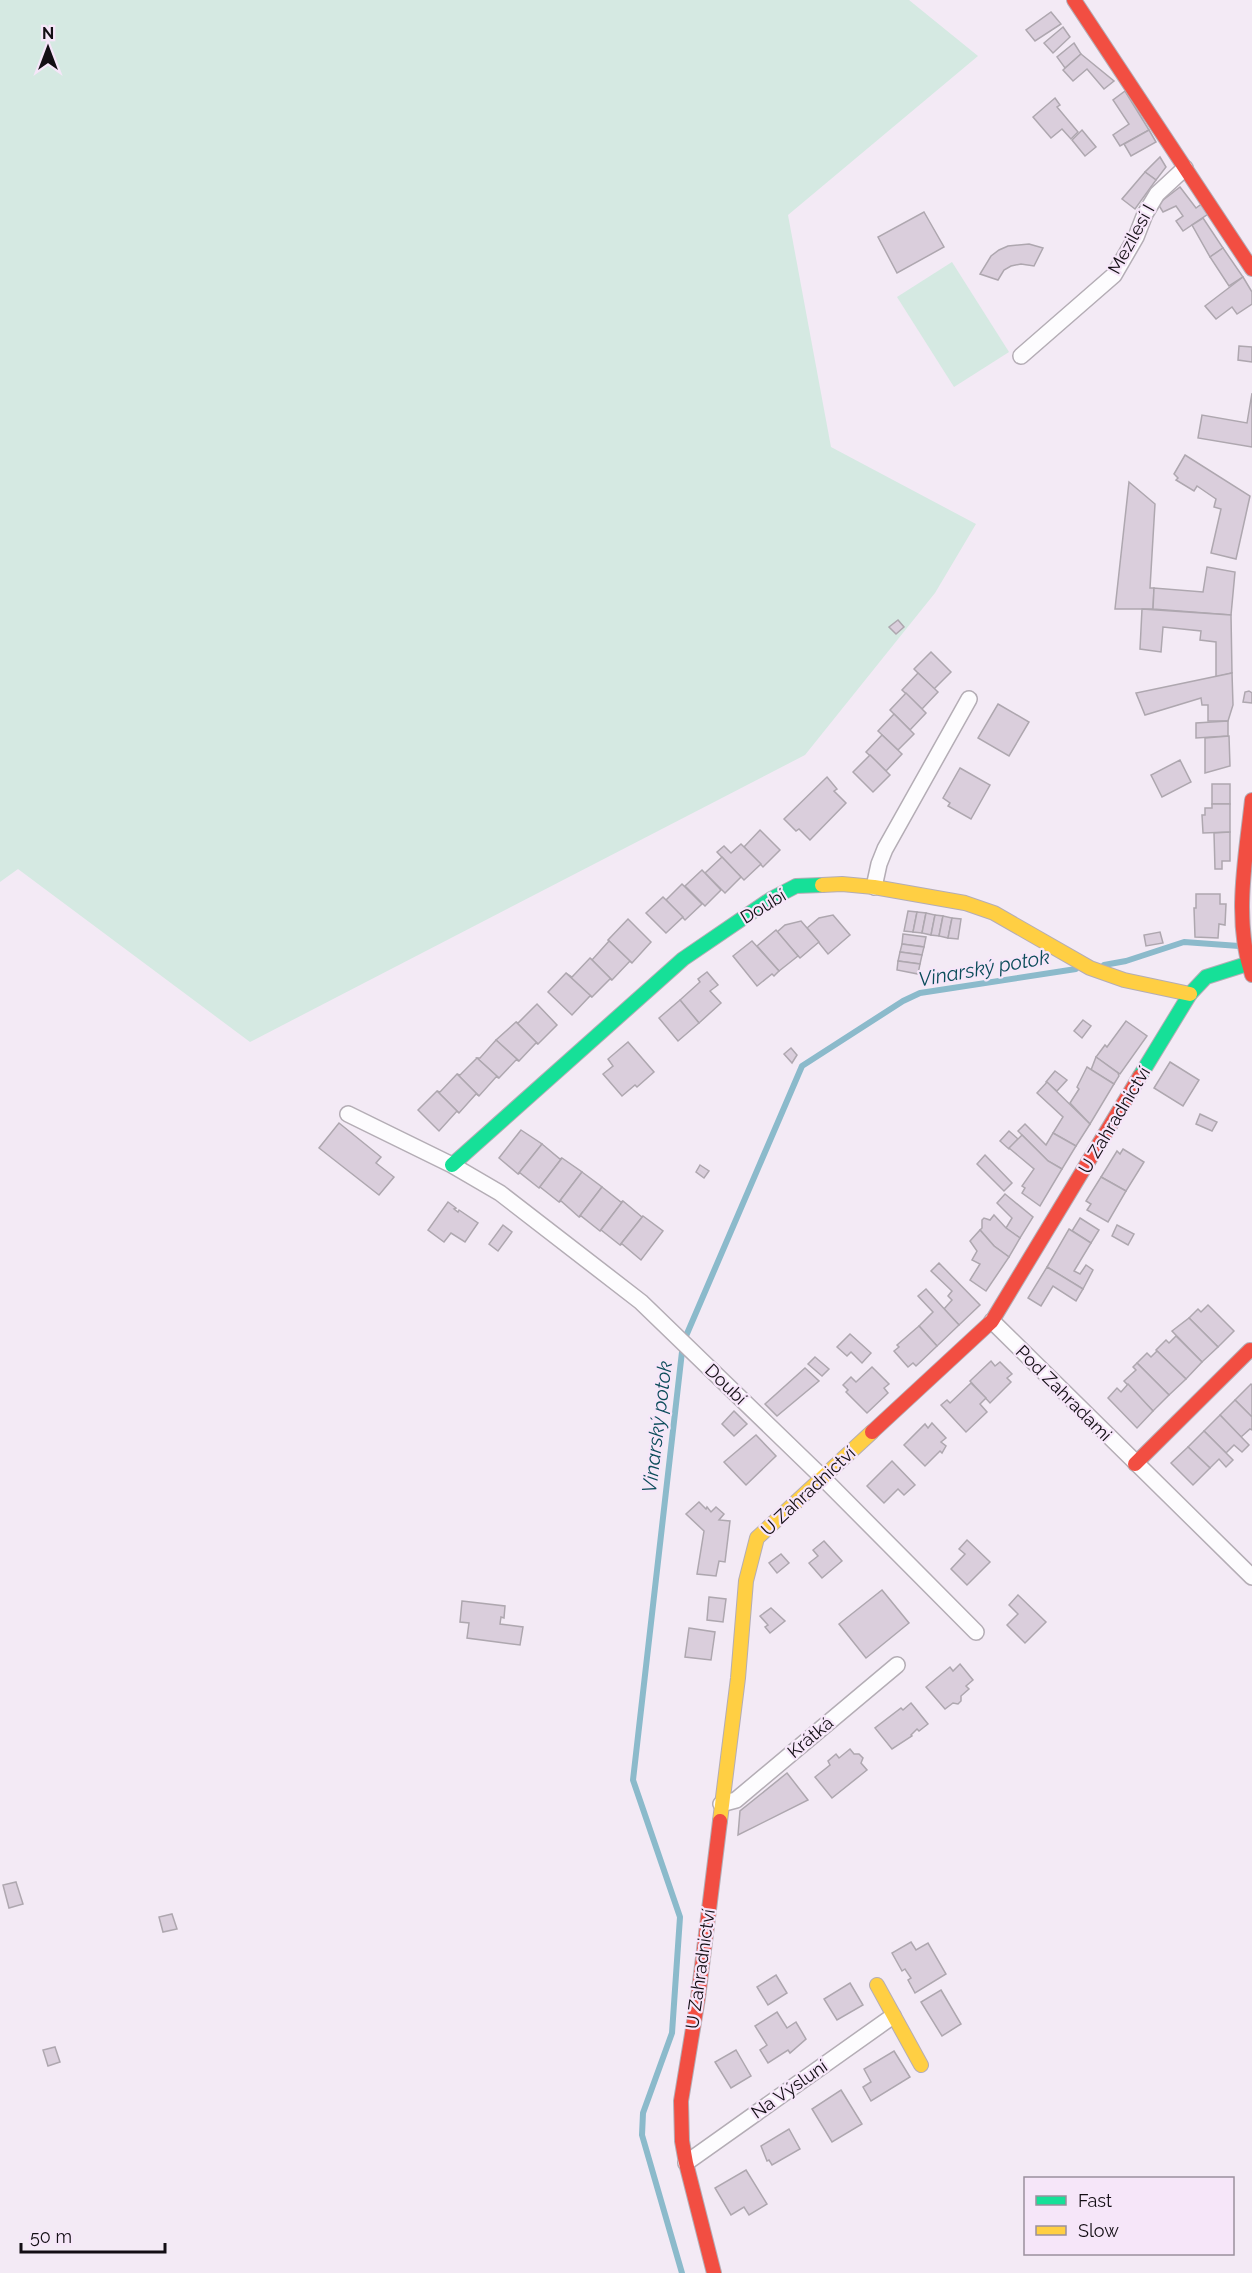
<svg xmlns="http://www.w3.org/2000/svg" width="1252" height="2273" font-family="Raleway,sans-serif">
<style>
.green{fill:#d5e9e2}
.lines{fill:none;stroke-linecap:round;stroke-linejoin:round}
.stream{stroke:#8bbacb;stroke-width:6}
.building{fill:#dacedc;stroke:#aea7af;stroke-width:1.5}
.street-casing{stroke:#b4adb5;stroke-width:18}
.fast-casing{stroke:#b4adb5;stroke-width:16}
.slow-casing{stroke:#b4adb5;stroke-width:16}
.jam-casing{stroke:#b4adb5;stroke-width:16}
.street{stroke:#fdfcfe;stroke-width:15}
.fast{stroke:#16e098;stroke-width:14}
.slow{stroke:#ffcf43;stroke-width:14}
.jam{stroke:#f24e42;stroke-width:14}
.labels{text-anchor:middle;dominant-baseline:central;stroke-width:4.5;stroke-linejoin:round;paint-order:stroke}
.street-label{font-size:18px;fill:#130e14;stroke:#f6e6f9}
.water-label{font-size:20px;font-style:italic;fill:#0a4b59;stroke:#f6e6f9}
</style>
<rect width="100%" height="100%" fill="#f3eaf5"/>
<g class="green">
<path d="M0,0H909L978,56L788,215L831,447L976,524L935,593L805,755L250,1042L18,869L0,882Z"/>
<path d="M952,262L1009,352L954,387L897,297Z"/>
</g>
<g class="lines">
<g class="stream">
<path d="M1104,965L1126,961L1184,942L1239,946"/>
<path d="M682,2273L642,2135L643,2113L672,2033L680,1917L633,1780L683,1343L802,1066L903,1001L920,993L1076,969"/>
</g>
</g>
<g class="building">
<path d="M1051,12L1061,24L1035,41L1026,30Z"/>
<path d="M1063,27L1070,37L1053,53L1044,43Z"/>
<path d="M1074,43L1081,54L1065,68L1057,57Z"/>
<path d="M1081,54L1114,81L1104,89L1087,69L1073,81L1063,70Z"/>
<path d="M1125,91L1149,130L1120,146L1113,135L1129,124L1113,100Z"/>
<path d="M1055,98L1060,105L1057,107L1078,132L1071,139L1062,129L1051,138L1033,117Z"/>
<path d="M1082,130L1096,147L1085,156L1072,140Z"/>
<path d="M1149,130L1156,142L1131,156L1124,144Z"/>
<path d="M1160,157L1166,167L1156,180L1145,172Z"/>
<path d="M1145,172L1156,180L1135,209L1122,199Z"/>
<path d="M1180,187L1196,208L1203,203L1211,212L1183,231L1176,221L1183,216L1176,206L1163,212L1158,204Z"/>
<path d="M924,212L944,247L897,273L878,237Z"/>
<path d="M1203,218L1223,248L1210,257L1192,225Z"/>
<path d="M1029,244L1043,248L1034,266L1021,264L1011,266L1004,270L998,280L980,274L991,256L999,250L1008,246Z"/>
<path d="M1223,248L1243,277L1229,286L1210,257Z"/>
<path d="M1243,277L1252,292V304L1237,314L1232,307L1216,319L1205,306Z"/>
<path d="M1239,346L1252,347V362L1238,360Z"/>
<path d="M1252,393V447L1198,438L1202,415L1247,423Z"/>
<path d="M1185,455L1250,496L1236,559L1211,553L1221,509L1214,507L1216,499L1197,486L1194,491L1176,480L1178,478L1174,474Z"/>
<path d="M1129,482L1155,504L1150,588H1154L1153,609H1115Z"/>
<path d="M1207,567L1235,572L1231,615L1153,609L1154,588L1203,592Z"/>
<path d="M1142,609L1231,615L1232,673L1216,677V642L1200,640L1201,631L1163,627L1161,652L1140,649Z"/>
<path d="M898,620L904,627L896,634L889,627Z"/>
<path d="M931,652L951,672L934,689L914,669Z"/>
<path d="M918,673L938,692L922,709L902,690Z"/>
<path d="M1232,673L1233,705L1228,721H1208V705H1202L1201,698L1145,715L1136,693Z"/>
<path d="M1249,691L1252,693V703L1243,702L1245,692Z"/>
<path d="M906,693L926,713L910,730L890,710Z"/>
<path d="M998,704L1029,722L1009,756L978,738Z"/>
<path d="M894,714L914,734L898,750L878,731Z"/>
<path d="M1228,721V736L1196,738V723Z"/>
<path d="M882,735L902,754L886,771L866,752Z"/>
<path d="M1229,736L1230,766L1205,773V738Z"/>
<path d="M870,755L890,775L873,792L853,772Z"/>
<path d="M1180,760L1191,782L1162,797L1151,775Z"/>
<path d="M960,768L990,785L971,819L948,806L950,803L943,798Z"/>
<path d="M827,777L837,789L834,791L846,803L810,840L799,829L796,831L784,819Z"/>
<rect x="1212" y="784" width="18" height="20"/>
<path d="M1212,804H1230V832L1203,833L1202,815H1205V808H1212Z"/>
<path d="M760,830L780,850L763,867L744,847Z"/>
<path d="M1230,832V861H1222V869H1215L1214,833Z"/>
<path d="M741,844L761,864L744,880L717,852L724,846L731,853Z"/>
<path d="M722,857L741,877L725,893L705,873Z"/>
<path d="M702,870L721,890L705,906L685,886Z"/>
<path d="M682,884L702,904L685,920L666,900Z"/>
<path d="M1196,894H1220V904H1226L1225,925L1219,924L1218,938L1195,937L1194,908H1196Z"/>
<path d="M663,897L683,917L666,933L646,913Z"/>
<path d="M908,911L917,912L913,932L904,931Z"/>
<path d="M917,912L926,913L922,933L913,932Z"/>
<path d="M926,913L935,915L931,935L922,933Z"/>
<path d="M833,915L850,935L828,954L807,928L819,918Z"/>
<path d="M935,915L943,916L939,936L931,935Z"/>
<path d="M943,916L952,918L948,938L939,936Z"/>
<path d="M952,918L961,919L958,939L948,938Z"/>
<path d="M628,919L651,942L632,963L608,940Z"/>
<path d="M801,921L819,942L800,958L777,932L785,925Z"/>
<path d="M776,930L798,956L779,971L757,946Z"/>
<path d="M1160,932L1163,943L1146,946L1144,935Z"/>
<path d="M903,934L926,937L924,947L902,944Z"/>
<path d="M608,940L632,963L630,961L612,980L590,958L592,960L609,941Z"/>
<path d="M752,941L779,971L774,976L772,974L757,986L733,956Z"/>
<path d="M902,944L924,947L922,955L900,952Z"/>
<path d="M900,952L922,955L920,964L898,961Z"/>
<path d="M590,958L612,980L610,979L592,997L566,973L572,977Z"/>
<path d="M898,961L920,964L918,974L897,970Z"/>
<path d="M707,972L718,985L710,991L721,1003L699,1023L680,1000L700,982L698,979Z"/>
<path d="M566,973L592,997L590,996L572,1015L548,992Z"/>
<path d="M680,1000L699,1023L678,1041L659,1018Z"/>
<path d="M537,1004L557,1025L538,1044L516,1022L518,1023Z"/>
<path d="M1083,1020L1091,1026L1082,1038L1074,1031Z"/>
<path d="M1126,1021L1147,1036L1120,1074L1096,1057L1105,1045L1107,1047Z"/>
<path d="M516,1022L538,1044L536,1043L519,1061L496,1040Z"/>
<path d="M496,1040L519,1061L516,1060L499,1078L477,1058H480Z"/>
<path d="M628,1042L654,1072L637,1087L635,1085L622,1096L603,1074L613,1066L608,1059Z"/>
<path d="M791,1048L797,1055L792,1063L784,1054Z"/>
<path d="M1096,1057L1118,1073L1119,1076L1114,1084L1091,1070Z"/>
<path d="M477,1058L499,1078L496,1077L479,1096L457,1074L460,1075Z"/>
<path d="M1170,1062L1199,1080L1183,1106L1154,1088Z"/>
<path d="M1087,1067L1114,1084L1090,1124L1070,1103L1079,1089L1077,1087Z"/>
<path d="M1055,1071L1067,1080L1057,1091L1046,1082Z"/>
<path d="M457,1074L479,1096L476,1094L459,1113L437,1091L440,1092Z"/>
<path d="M1047,1082L1090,1124L1076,1146L1053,1133L1063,1117L1037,1093Z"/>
<path d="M437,1091L459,1113L457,1111L439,1131L418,1110Z"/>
<path d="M1200,1114L1217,1122L1212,1131L1196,1124Z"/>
<path d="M339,1123L381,1157L376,1163L394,1177L379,1195L319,1148Z"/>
<path d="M1025,1124L1046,1145L1053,1133L1076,1146L1062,1169L1048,1161L1018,1131Z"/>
<path d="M521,1130L542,1144L518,1174L499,1158Z"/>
<path d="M1009,1131L1018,1139L1009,1149L1000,1141Z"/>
<path d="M1022,1135L1048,1161L1062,1169L1040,1206L1022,1193L1025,1188L1022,1186L1034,1169L1009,1148Z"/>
<path d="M542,1144L560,1159L562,1158L539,1188L520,1173L518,1174Z"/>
<path d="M1123,1149L1144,1162L1126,1191L1101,1177L1117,1151L1120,1154Z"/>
<path d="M985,1155L1012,1183L1004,1191L977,1164Z"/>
<path d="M562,1158L582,1172L559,1202L540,1187L539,1188Z"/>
<path d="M700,1165L709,1171L704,1178L696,1172Z"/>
<path d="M582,1172L602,1187L579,1217L561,1201L559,1202Z"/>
<path d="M1101,1177L1126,1191L1108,1222L1087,1210L1091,1204L1086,1201Z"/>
<path d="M602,1187L621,1202L623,1201L600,1231L581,1216L579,1217Z"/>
<path d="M1005,1194L1033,1217L1020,1238L1006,1228L1012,1218L997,1203Z"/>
<path d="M623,1201L642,1217L643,1216L620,1245L601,1230L600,1231Z"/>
<path d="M448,1202L456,1208L454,1209L458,1212L459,1210L478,1223L465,1242L451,1233L444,1242L428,1230Z"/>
<path d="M994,1215L1006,1228L1020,1238L1009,1257L994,1246L980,1230L982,1228V1220L984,1218L990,1220Z"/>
<path d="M643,1216L663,1231L641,1260L622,1244L620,1245Z"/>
<path d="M1080,1218L1099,1230L1091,1243L1072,1231Z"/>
<path d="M503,1225L512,1232L498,1251L489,1244Z"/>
<path d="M1117,1225L1134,1234L1128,1245L1112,1236Z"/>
<path d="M1069,1229L1091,1243L1074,1271L1080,1274L1086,1265L1093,1270L1083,1289L1047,1267Z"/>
<path d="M980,1230L994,1246L1009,1257L986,1291L970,1280L980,1264L972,1260L977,1251L970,1241Z"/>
<path d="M939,1263L980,1305L959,1325L944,1309L952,1300L948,1296L952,1291L931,1271Z"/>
<path d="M1047,1267L1083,1289L1076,1301L1053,1286L1041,1306L1028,1298Z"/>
<path d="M926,1289L959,1325L937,1346L919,1326L933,1312L918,1296Z"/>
<path d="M1208,1305L1234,1331L1218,1347L1189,1318L1198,1309L1201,1312Z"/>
<path d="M1189,1318L1218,1347L1202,1362L1172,1331Z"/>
<path d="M919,1326L937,1346L916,1366L913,1363L908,1367L894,1351L899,1347L897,1345Z"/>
<path d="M850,1334L871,1353L862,1363L851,1352L847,1356L837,1347Z"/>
<path d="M1176,1336L1202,1362L1186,1379L1156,1350L1166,1340L1169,1343Z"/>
<path d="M1157,1351L1186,1379L1169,1395L1137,1363L1147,1353L1151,1357Z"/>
<path d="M815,1357L829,1369L822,1376L808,1364Z"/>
<path d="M991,1361L995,1366L1000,1362L1012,1374L1007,1378L1011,1382L990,1403L970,1381Z"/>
<path d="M1137,1363L1169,1395L1153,1411L1124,1381L1136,1370L1133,1367Z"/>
<path d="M872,1367L889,1384L884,1388L888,1393L867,1413L846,1392L848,1390L843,1385L851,1377L856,1382Z"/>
<path d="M805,1368L819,1381L777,1416L765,1404Z"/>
<path d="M971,1383L986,1398L980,1404L987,1412L966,1432L941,1405L947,1400L950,1403Z"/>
<path d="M1128,1384L1153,1411L1137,1428L1108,1398L1117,1388L1121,1392Z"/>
<path d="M1251,1384L1252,1385V1417L1235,1400Z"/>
<path d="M1235,1400L1252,1417V1430L1250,1429L1241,1437L1220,1415Z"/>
<path d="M734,1411L747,1424L734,1436L722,1424Z"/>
<path d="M1220,1415L1249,1445L1242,1452L1234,1445L1226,1453L1204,1431Z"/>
<path d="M932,1423L946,1438L941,1442L946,1446L942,1453L940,1451L925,1466L904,1445L925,1424L928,1428Z"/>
<path d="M1204,1431L1233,1460L1226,1467L1219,1459L1210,1468L1188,1447Z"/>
<path d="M756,1435L776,1456L746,1485L724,1462Z"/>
<path d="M1188,1447L1210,1468L1193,1485L1171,1463Z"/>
<path d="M892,1461L915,1485L904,1495L898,1489L884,1503L867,1486Z"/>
<path d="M699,1502L706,1509L707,1507L711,1512L716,1507L724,1514L719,1520L730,1521L725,1562L719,1561L716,1576L697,1574L704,1531L686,1514Z"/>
<path d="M967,1540L990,1562L967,1585L951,1569L965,1554L959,1549Z"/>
<path d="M824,1541L842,1561L822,1578L809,1563L818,1556L813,1550Z"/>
<path d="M781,1554L789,1563L777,1573L769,1563Z"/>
<path d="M882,1590L909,1623L866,1658L839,1624Z"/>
<path d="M1018,1595L1046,1622L1025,1643L1007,1625L1018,1614L1009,1605Z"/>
<path d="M709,1597L726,1599L723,1622L707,1620Z"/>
<path d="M462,1601L505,1606L504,1618L501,1617L500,1624L523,1627L520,1645L467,1638L469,1623L460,1622Z"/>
<path d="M771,1608L785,1621L770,1633L765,1627L768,1625L760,1616Z"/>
<path d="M689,1628L715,1632L711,1660L685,1657Z"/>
<path d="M960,1664L973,1680L966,1686L969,1689L961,1696V1701L958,1704L953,1703L945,1709L926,1687L950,1667L953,1671Z"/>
<path d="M911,1703L928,1724L919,1731L917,1729L911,1735L912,1736L892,1749L875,1728L901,1708L903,1710Z"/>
<path d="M850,1749L854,1754H859L863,1758L861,1763L867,1770L832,1798L815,1777L830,1765L828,1761L836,1754L839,1758Z"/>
<path d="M787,1773L808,1800L738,1835L740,1811Z"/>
<path d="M16,1882L23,1904L9,1908L3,1885Z"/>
<path d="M172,1914L177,1929L163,1932L159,1917Z"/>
<path d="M911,1942L916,1950L928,1943L946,1974L915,1993L908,1980L911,1978L905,1969L902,1971L892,1953Z"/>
<path d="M776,1975L787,1993L768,2005L757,1987Z"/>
<path d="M850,1983L863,2005L837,2020L824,1999Z"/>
<path d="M941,1990L961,2024L942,2036L921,2002Z"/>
<path d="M777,2012L787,2028L796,2022L806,2039L790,2053L788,2050L768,2063L760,2050L767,2045L755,2026Z"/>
<path d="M55,2047L60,2062L48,2066L43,2050Z"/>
<path d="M736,2050L751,2076L731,2088L715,2062Z"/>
<path d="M894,2051L910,2077L871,2101L863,2087L871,2082L864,2069Z"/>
<path d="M841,2090L862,2124L832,2142L812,2109Z"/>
<path d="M789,2129L800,2149L772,2165L769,2160L767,2161L761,2146Z"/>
<path d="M746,2170L767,2204L749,2215L744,2207L731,2215L715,2188Z"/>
</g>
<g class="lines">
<defs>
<g id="street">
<path d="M1021,356L1114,275L1136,237L1145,214L1157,194L1185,168"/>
<path d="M874,887L879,864L885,849L969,699"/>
<path d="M348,1114L452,1165L500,1193L641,1302L822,1477L976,1632"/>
<path d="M992,1321L1252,1577"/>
<path d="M721,1804L736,1800L897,1665"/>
<path d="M686,2163L893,2016"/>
</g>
<g id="fast">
<path d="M1140,1076L1190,994L1206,977L1247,964"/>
<path d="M452,1165L683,959L771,899L796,886L822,885"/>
</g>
<g id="slow">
<path d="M822,885L842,884L874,887L965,903L994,913L1090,968L1124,980L1190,994"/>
<path d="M720,1821L738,1678L746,1581L757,1538L872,1432"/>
<path d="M877,1985L921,2065"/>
</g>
<g id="jam">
<path d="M1074,0L1252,269"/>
<path d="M1252,800C1246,857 1233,919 1252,975"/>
<path d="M872,1432L992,1321L1140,1076"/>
<path d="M1135,1464L1250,1350"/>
<path d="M714,2273L686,2163L682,2141L681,2101L698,1998L720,1821"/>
</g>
</defs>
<use href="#street" class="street-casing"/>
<use href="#fast" class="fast-casing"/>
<use href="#slow" class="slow-casing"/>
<use href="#jam" class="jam-casing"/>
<use href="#street" class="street"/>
<use href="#fast" class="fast"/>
<use href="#slow" class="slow"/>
<use href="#jam" class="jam"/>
</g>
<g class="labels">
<g class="street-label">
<text transform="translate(1131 239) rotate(-61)">Mezilesí I</text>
<text transform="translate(763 906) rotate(-31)">Doubí</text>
<text transform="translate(1114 1120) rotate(-59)">U Zahradnictví</text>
<text transform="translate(726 1384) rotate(44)">Doubí</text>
<text transform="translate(1064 1393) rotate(45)">Pod Zahradami</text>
<text transform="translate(808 1491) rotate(-43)">U Zahradnictví</text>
<text transform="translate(810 1737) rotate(-40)">Krátká</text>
<text transform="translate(700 1969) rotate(-82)">U Zahradnictví</text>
<text transform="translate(789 2089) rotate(-35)">Na Výsluní</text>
</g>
<g class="water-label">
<text transform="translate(984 968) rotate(-10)">Vinarský potok</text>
<text transform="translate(657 1427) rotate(-83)">Vinarský potok</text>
</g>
</g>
<rect x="1024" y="2177" width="210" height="78" fill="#f6e6f9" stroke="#9b909d" stroke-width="1.5"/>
<rect x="1036" y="2196" width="30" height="9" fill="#16e098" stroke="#9b909d" stroke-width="1.5"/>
<text x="1078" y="2207" font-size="18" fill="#130e14">Fast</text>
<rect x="1036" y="2226" width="30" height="9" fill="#ffcf43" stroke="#9b909d" stroke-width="1.5"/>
<text x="1078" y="2237" font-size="18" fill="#130e14">Slow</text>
<g transform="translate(48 48)" stroke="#f6e6f9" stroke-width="4.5" paint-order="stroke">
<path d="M0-4.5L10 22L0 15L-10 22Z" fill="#130e14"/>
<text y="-9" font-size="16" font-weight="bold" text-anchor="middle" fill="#130e14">N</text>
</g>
<path d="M21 2243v9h144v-9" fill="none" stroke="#130e14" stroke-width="3"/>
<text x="30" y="2243" font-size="18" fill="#130e14" stroke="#f6e6f9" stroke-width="4.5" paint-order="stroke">50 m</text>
</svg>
